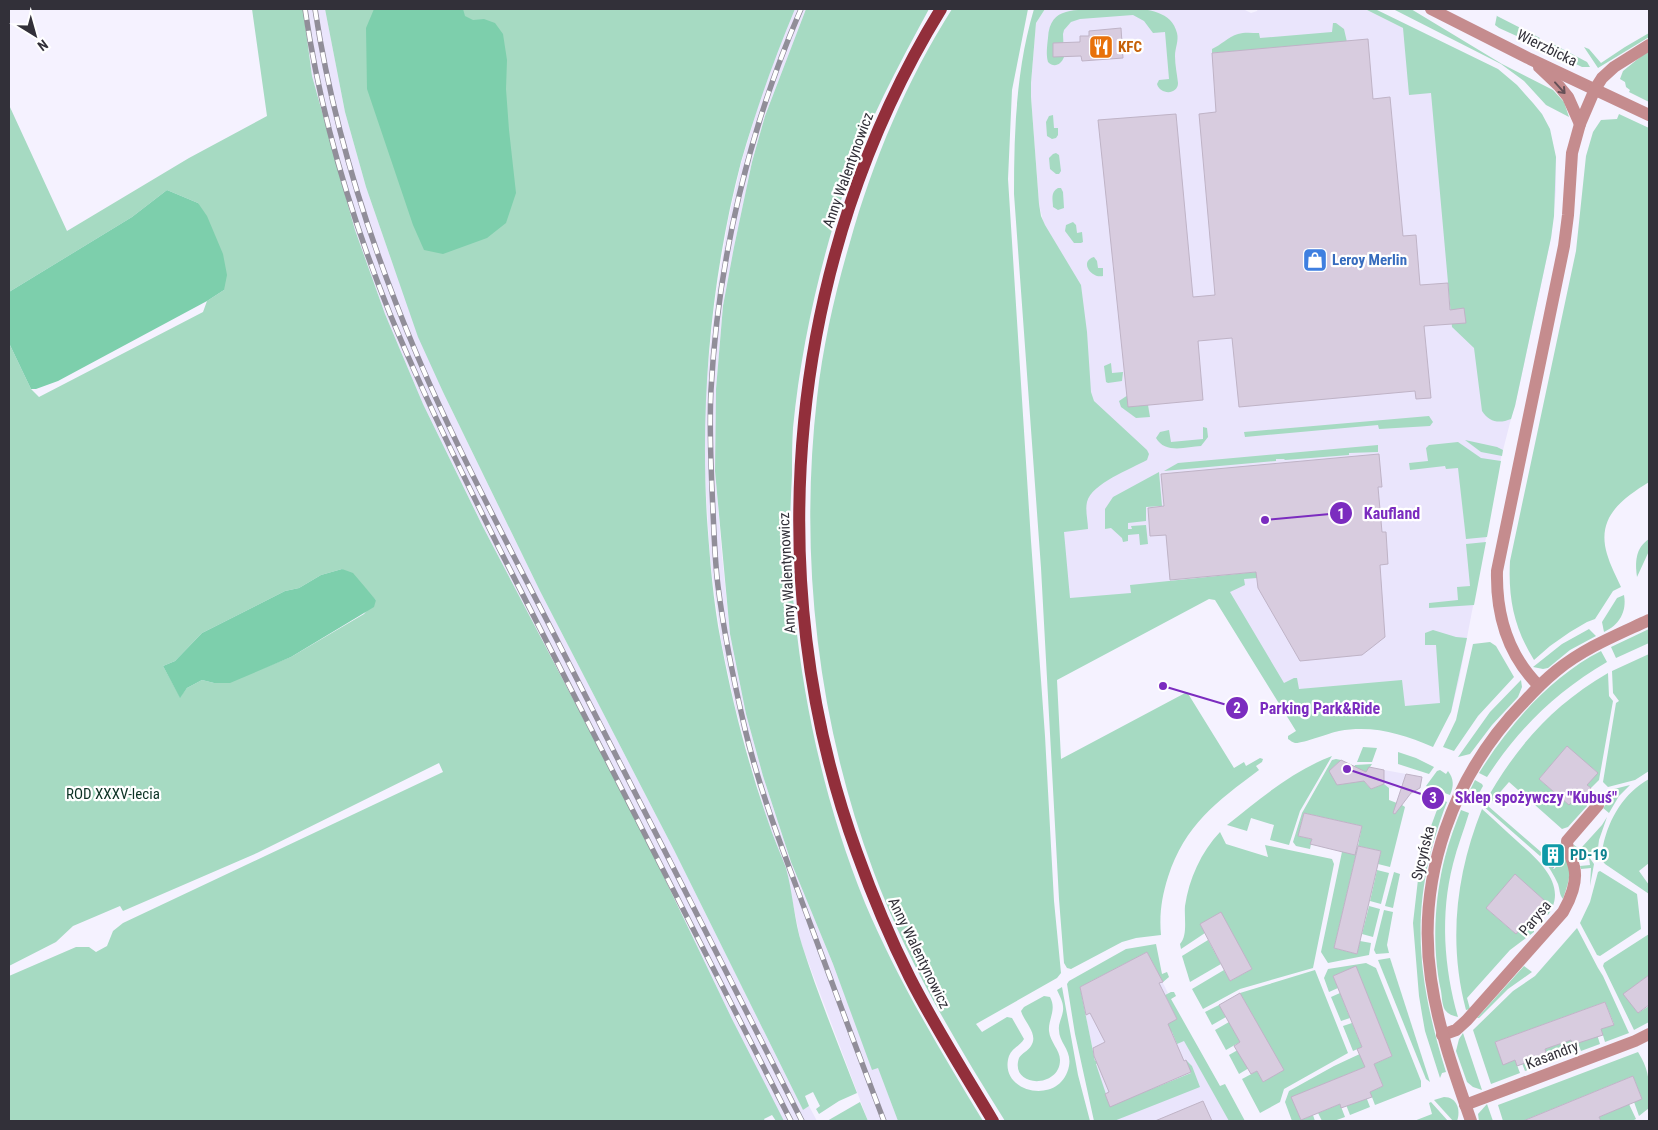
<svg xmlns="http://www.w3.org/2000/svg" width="1658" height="1130" font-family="'Roboto Condensed',sans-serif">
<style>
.built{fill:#eae5fc}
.green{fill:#a6dac2;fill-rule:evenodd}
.forest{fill:#7dcfac}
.building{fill:#d8ccdf;stroke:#bfb3c6}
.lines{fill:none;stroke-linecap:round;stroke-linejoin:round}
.minor{stroke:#c58c8e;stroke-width:12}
.major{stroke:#922f3b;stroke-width:12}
.rail-casing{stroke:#918e99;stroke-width:5.5}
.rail{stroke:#fff;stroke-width:4;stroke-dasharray:11;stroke-linecap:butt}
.oneway{stroke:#655057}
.labels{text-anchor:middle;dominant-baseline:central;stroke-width:4.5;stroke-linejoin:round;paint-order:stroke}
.food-label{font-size:15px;font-weight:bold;fill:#c56008;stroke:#fff;text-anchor:start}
.street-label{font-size:15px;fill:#323039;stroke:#fff}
.shop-label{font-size:15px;font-weight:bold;fill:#366cbe;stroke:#fff;text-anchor:start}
.park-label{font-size:15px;fill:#0d3325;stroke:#fff}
.culture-label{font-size:15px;font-weight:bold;fill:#0d838f;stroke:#fff;text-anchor:start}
.leader{fill:none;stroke:#7b2cbf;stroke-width:2}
.callout-dot{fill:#7b2cbf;stroke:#fff;stroke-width:2}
.mark-label{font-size:15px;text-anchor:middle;font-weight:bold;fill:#fff}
.callout-label{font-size:16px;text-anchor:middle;font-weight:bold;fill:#7b2cbf;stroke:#fff;stroke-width:4.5;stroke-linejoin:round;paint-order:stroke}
</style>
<rect width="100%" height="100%" fill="#f5f2ff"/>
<g class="built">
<path d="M303,9H325L345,112L366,187L392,262L443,392L540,591L674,850L803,1110L809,1106L817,1121H783L732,1019L639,825L483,527L423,404L385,314L355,230L312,76Z"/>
<path d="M795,9H806L765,116L752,162L734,247L723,306L716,389L715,471L722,555L730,634L746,714L763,776L791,862L833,964L873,1069L878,1067L898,1121H868L801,943L786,870L767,819L736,710L721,640L710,557L705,474V392L716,297L728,221L741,164L757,109L777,52Z"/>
<path d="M1045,9H1243L1251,13L1257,11L1258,9H1365L1403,28L1556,157V191L1551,238L1515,406L1513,411L1501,458L1459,680L1451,712L1295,713L1217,584L1050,671L1040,516L1088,409L1039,204L1031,97V83L1036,23Z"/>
<path d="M1384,770L1406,774L1403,784L1389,788L1384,784Z"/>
<path d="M1147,952L1168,993L1165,995L1241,1121H1111L1110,1107L1095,1062L1080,987Z"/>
</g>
<g class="green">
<path d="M252,9H303L312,76L355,230L385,314L423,404L483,527L639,825L732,1019L784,1121H776L772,1115L764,1119L765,1121H9V976L76,947H89L96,952L107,946L113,931L123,923L443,772L439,763L257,853L123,911L120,906L73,926L56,942L9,966V343L31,389L39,397L203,312L207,301L224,290L198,203L167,190L132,217L9,292V105L67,231L189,158L267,116ZM342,569L365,588L376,600L364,614L291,657L261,669L214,683L202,680L187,688L180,697L163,666L175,661L202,633L285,591L299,588L321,575Z"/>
<path d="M325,9H795C774,59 756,110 741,162C711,277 700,401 707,519C710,560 713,601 721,642C732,701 748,764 768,821C773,837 780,852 786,868C793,893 794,920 802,945C818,995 838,1044 857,1093L839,1101L819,1114L816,1109L820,1106L813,1092L805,1096L809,1106L803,1110L674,850L540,591L443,392L418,337L366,187L345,112Z"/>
<path d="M806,9H929C898,66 867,124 846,185C820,263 801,346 793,428C792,443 792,459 792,475C791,494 790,514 790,534C789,561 792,589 795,616C805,714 828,812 865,903C897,979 940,1050 983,1121H898L878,1068L872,1070L833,964L791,862L763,776L746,714L730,634L715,471L716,389L723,306L734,247L752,162L765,116Z"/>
<path d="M952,9H1028L1012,90L1008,179L1031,541L1045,736L1054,901L1061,973L1057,978L976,1024L982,1032L1007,1017L1012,1018L1024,1039C1020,1046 1012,1048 1009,1056C997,1093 1061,1107 1069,1066C1072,1050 1059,1043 1059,1030C1058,1024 1062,1018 1063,1011C1064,1003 1060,997 1057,990L1062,987L1078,1075L1090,1121H1005C955,1041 906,960 873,870C817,720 799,556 817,398C823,345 835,293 850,242C873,160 907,80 952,9Z"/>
<path d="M1034,9H1045L1036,23L1031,83V97L1039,204L1041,216L1045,225L1081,285L1087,332L1091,392L1094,401L1147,450L1149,454L1147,460C1131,469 1092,483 1087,502C1085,510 1088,521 1088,529L1064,532L1070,598L1131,593L1130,585L1256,572L1257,578L1244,579L1245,585L1230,592L1284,683L1294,678H1297L1299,689L1402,680L1405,706L1440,703L1436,645H1425V633L1433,630L1456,637L1467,638L1451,712L1433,747C1402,734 1374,725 1339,731C1329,733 1301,744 1295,743C1292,742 1291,741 1288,739V736L1296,731L1215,600L1209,599L1057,680L1061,759L1187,692L1234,768L1244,762L1246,766L1260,758L1263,759L1262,762L1256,766L1259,770C1216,802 1185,825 1168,877C1162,896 1159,914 1161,935L1136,938L1122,942L1071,969L1067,968L1064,963L1059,899L1041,568L1014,194C1014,132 1016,69 1034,9Z"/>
<path d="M1102,9C1126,9 1170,3 1177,33C1179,41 1175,48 1175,56C1175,65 1177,74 1178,83C1178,95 1160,95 1157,84L1159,80L1169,79L1165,32L1153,33L1144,21L1133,15L1080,19L1071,22L1064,30L1063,34L1064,57C1061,65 1054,68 1048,62C1046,55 1047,46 1048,38C1050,5 1076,11 1102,9Z"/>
<path d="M1365,9H1375L1498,69L1517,85L1533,103L1542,114L1550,129L1556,157L1554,216L1551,238L1515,406L1511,419C1499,424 1489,422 1482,411L1474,348L1452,327L1431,93L1409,95L1403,28Z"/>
<path d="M1393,9H1411L1502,64L1553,90L1564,102L1569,117L1546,105L1524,81L1501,64Z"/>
<path d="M1497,15V16L1540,38L1534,44L1499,28L1495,25Z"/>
<path d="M1333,23H1336L1344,29L1347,42L1212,53V49C1221,45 1228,37 1238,34C1244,32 1252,33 1259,33L1260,38L1332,32Z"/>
<path d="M1649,33V37L1598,68L1584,47L1589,49L1601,63L1625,47Z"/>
<path d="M1551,43L1587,62L1590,67H1582L1549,51Z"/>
<path d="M1649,50V102L1629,92L1630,90L1626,87L1625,82L1620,79L1623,71Z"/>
<path d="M1619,114L1649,128V482C1622,499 1596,517 1607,554C1610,565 1616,576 1621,587L1613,591L1595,619L1587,622L1570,632L1550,646L1534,660C1514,628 1508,598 1510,561L1576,251L1586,156L1593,132L1601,120L1617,119Z"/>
<path d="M1053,115L1054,128H1058V135L1056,138L1052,139L1047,136L1046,122L1049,116Z"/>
<path d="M1056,153L1059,155L1061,171L1059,174H1056L1050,169L1049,158L1053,154Z"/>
<path d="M1058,188H1061L1063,192L1064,208L1058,210L1053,207C1053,200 1050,192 1058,188Z"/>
<path d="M1073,222L1076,225L1077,233L1082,232L1083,242L1081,243H1074L1065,231L1066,225Z"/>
<path d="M1094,257L1097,261L1098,268H1103V276C1091,279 1079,261 1094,257Z"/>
<path d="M1111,363L1112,373L1123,372L1122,381L1108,383L1106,382L1104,366Z"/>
<path d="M1128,395L1148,405L1150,417L1136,418L1121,407L1119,401Z"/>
<path d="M1429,416L1433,422L1430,426L1379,429L1378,425L1245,437L1244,432Z"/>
<path d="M1203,427L1207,428L1208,437L1201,446C1186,447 1165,454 1156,438L1160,432L1169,430L1171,442L1203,439Z"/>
<path d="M1465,440L1497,447L1503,450L1502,456L1481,452Z"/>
<path d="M1458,442L1481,458L1501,461L1487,537L1466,539L1458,468L1446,469L1445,466L1410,470L1409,463L1428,461L1426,448L1429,445Z"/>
<path d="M1378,445V452L1349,453V455L1285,460L1284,459H1276V461L1164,471L1178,463Z"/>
<path d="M1159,472L1162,506L1146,507V521L1128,523V529H1132L1131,526L1146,525L1148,544L1140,545L1139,534L1128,535V541L1123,542L1122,538L1111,528L1105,529V509L1113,497Z"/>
<path d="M1649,539V551L1637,577C1635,563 1635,548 1649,539Z"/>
<path d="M1486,542L1474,605L1429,608V603L1458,600L1457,587L1470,586L1466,544Z"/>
<path d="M1624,595C1627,612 1619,625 1604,632L1602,622L1617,598Z"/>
<path d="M1589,629L1596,636L1570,650L1548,668L1543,669L1533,667L1562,644Z"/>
<path d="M1649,629V643L1616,658L1611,647Z"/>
<path d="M1490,642L1496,646L1514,677L1478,716L1454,751L1443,747L1456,720L1473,644Z"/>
<path d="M1601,651L1607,662C1556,692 1519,728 1487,777L1479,773C1509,725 1550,677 1601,651Z"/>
<path d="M1649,654V771L1635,780L1608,787L1603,782L1616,703L1619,701L1613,693L1612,671Z"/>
<path d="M1608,673L1609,696L1613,701L1599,780L1591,788L1587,785L1597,772L1567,747L1539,779L1569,805L1579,793L1586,800L1587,806L1568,827L1562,829L1509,782L1488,806L1541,852L1548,845L1550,846L1540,856L1483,806C1515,748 1550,707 1608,673Z"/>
<path d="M1521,680L1522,687L1518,697L1492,725L1470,754L1458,757L1490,712Z"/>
<path d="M1363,747L1377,748L1372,762H1357Z"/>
<path d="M1398,752L1416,758L1434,767L1429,774L1398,764Z"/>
<path d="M1332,756L1300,811L1289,845L1270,840L1274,825L1251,818L1247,831L1227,825C1260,799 1292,771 1332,756Z"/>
<path d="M1336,759L1341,760L1329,771L1354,767L1355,765L1372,764L1362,779L1371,789L1384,784L1389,788V800L1402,805L1405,807L1390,867L1378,864L1381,851L1358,846L1362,826L1304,813L1298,836L1312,839L1310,849L1296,846L1293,842L1302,813L1332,760Z"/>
<path d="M1440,770L1446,774L1448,771C1454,779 1454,786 1450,795L1426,786L1437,771Z"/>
<path d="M1649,779V863L1639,871L1649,885V894L1605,864C1600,859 1602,852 1603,846C1609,818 1624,793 1649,779Z"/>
<path d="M1475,780L1482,784L1483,786L1473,804L1465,800Z"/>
<path d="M1630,785L1619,796L1609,813L1603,808L1612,797L1606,791Z"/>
<path d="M1441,799L1447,802C1409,901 1415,972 1446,1072L1442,1073L1440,1078L1425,1031L1422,1014L1419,996L1413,923L1420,862L1427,837Z"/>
<path d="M1482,809C1494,820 1505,830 1517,841C1538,860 1569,885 1548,915L1543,912L1539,917L1534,913L1545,901L1515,875L1486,908L1516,934L1527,921L1534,928V932L1510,950L1467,998L1470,1009L1466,1010C1448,942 1456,874 1482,809Z"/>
<path d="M1461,810L1469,813C1464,830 1457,847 1453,864C1440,914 1444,968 1458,1017C1453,1016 1448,1014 1445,1010C1442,1005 1442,997 1441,991C1432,948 1434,900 1445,857C1449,841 1455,825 1461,810Z"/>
<path d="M1607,817L1599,840L1597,856H1593L1582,847L1602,825Z"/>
<path d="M1220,832L1226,844L1268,857L1265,845L1332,859L1334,864L1313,968L1240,989L1203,1009L1192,989L1224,970L1230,981L1252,969L1221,913L1200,924L1205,933L1181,949L1180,944C1188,935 1184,918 1185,906C1189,879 1201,852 1220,832Z"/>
<path d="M1573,844L1589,857L1594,864L1590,886L1591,868L1581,869L1580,866L1590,865L1589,858L1581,859L1577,855Z"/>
<path d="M1343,847L1357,850L1334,948L1357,954L1360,941L1371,943L1369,955L1328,963L1321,952Z"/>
<path d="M1565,858C1574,870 1567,887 1563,899C1559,894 1560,890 1558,884C1554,875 1549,867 1543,859L1554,869Z"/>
<path d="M1377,870L1389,873L1381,904L1370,901Z"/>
<path d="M1600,871L1637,894L1641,929L1600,956L1597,955L1580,923L1590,902L1598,872Z"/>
<path d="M1394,872L1400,874L1393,908L1385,906Z"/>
<path d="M1369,906L1380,909L1373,937L1362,934Z"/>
<path d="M1384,910L1393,912L1387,945L1389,953L1376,954L1374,950Z"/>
<path d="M1577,928L1598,968L1603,976L1629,1033L1605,1042L1601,1029L1614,1024L1605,1002L1495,1042L1503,1064L1515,1060L1520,1073L1491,1084L1473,1030L1513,991L1535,976Z"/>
<path d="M1649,934V975L1624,994L1638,1013L1649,1006V1022L1634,1030L1603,966L1604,963Z"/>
<path d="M1208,940L1221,964L1190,982L1182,956Z"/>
<path d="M1156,944L1162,974L1167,972L1169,977L1163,982L1147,952L1080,987L1095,1061L1177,1019L1165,995L1171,992H1174L1176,996L1171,999L1220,1086L1225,1084L1245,1121H1229L1184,1041L1177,1044L1172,1032L1096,1064L1110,1106L1191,1073L1186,1060L1192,1066L1200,1087L1114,1121H1094L1075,1034L1067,984L1069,981L1126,949Z"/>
<path d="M1390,958L1430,1082L1426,1079L1378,960Z"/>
<path d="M1366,963L1376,968L1421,1081V1087L1375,1105L1370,1092L1383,1086L1374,1064L1392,1056L1356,967L1333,976L1338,988L1329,992L1324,978L1328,969Z"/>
<path d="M1524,966L1532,972L1508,989L1479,1018H1477Z"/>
<path d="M1315,970L1348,1053L1284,1089L1280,1102L1260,1113L1242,1079L1257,1071L1263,1082L1283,1070L1240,993Z"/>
<path d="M1340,993L1350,1018L1341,1021L1331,997Z"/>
<path d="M1044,996L1050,997C1057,1010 1048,1019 1049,1031C1050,1042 1060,1050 1060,1060C1060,1089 1009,1088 1019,1058C1022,1053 1028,1051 1031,1046C1039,1034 1024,1022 1021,1011L1024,1007Z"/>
<path d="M1219,1005L1226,1017L1212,1025L1205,1012Z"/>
<path d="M1229,1022L1240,1042L1226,1050L1215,1030Z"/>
<path d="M1352,1023L1362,1047L1353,1051L1343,1026Z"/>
<path d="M1596,1031L1600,1044L1581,1051L1576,1038Z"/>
<path d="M1463,1033L1482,1090L1473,1087L1467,1082L1456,1051L1459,1039Z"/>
<path d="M1571,1040L1575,1053L1550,1062L1545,1049Z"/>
<path d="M1243,1047L1254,1065L1239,1074L1229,1055Z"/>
<path d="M1540,1051L1545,1064L1525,1071L1520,1058Z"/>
<path d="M1364,1052L1370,1065L1292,1097L1301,1120L1313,1115L1315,1121H1292L1285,1102L1289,1091L1334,1066Z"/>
<path d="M1638,1052C1651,1073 1649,1084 1649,1108L1639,1116L1634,1102L1642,1099L1633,1076L1523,1121H1503L1498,1105Z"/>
<path d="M1365,1094L1370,1107L1350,1115L1345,1102Z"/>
<path d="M1444,1097C1457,1097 1461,1110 1457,1121H1453L1434,1100Z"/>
<path d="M860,1102L868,1121H827Z"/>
<path d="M1431,1102L1448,1121H1414L1432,1114L1429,1103Z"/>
<path d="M1340,1104L1345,1117L1334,1121H1322L1318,1113Z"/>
<path d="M1487,1104L1493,1121H1479L1478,1114Z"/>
<path d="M1629,1104L1636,1119L1632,1121H1601L1599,1117Z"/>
</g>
<g class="forest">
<path d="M374,9H463L465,16L473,20L484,19L495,23L503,34L507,60L506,89L509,130L516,193L506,223L487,238L443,254L424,250L413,225L367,89L366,28Z"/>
<path d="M167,190L198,203L207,216L223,254L227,275L224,290L207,301L58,381L36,389H31L9,343V292L132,217Z"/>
<path d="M342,569L353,573L376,600L374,607L291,657L230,683H214L202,680L187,688L180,698L163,666L175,661L202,633L285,591L299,588L321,575Z"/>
</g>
<g class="building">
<path d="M1121,28L1123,58L1082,61L1081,56L1053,57V43L1080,42V36H1089V31Z"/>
<path d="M1368,39L1373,99L1390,97L1403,236L1416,235L1420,285L1448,283L1450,310L1464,308L1466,323L1424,326L1431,398L1416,399L1415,391L1239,407L1232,338L1198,341L1203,400L1128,407L1098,120L1176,114L1193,297L1215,295L1199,114L1216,112L1212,53Z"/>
<path d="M1379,454L1382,487H1378L1382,532H1386L1388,564L1380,565L1385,637L1362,655L1300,661L1258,588L1256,572L1170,580L1166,535L1150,536L1148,508L1164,506L1161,474Z"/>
<path d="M1567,746L1598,773L1587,785L1591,788L1584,797L1580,793L1569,805L1539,779Z"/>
<path d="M1341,760L1366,772L1369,767L1384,770V784L1371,789L1364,781L1337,785L1329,771Z"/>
<path d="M1406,774L1422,777L1420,788L1411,793L1395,814L1393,813Z"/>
<path d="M1304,813L1362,826L1355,855L1310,844L1312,839L1298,836Z"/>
<path d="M1358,846L1381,851L1357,954L1334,948Z"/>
<path d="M1553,850L1562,859L1553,868L1544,859Z"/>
<path d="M1515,874L1545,901L1516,934L1486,908Z"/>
<path d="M1221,912L1252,969L1230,981L1200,924Z"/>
<path d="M1147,952L1163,982L1159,983L1177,1019L1168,1024L1184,1061L1186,1060L1191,1072L1110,1107L1105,1094L1109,1092L1094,1056L1093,1048L1105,1042L1090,1013L1086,1015L1080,987Z"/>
<path d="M1356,966L1392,1056L1374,1064L1383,1086L1370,1092L1372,1097L1341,1108L1340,1104L1301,1120L1291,1097L1365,1067L1357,1049L1362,1047L1333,976Z"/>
<path d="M1649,975V1005L1638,1013L1623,994Z"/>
<path d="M1240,993L1284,1070L1263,1082L1257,1071L1251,1074L1234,1046L1240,1042L1219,1005Z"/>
<path d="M1605,1002L1614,1025L1601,1029L1603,1035L1572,1045L1571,1040L1545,1049L1547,1055L1517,1066L1515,1060L1503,1065L1495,1042Z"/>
<path d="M1633,1076L1642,1099L1599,1117L1601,1121H1523Z"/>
<path d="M1203,1101L1212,1121H1155Z"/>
</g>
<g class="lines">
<g class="minor">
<path d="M1431,9L1530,59L1649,115"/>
<path d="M1539,67L1559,86L1568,97L1580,124"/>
<path d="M1539,686C1508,655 1496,614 1497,571L1564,246L1568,215L1572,153L1580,124L1595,89L1602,78L1614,67L1649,45"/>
<path d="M1442,1035L1456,1030L1467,1020L1563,912C1570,900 1578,881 1574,867C1572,858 1567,850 1567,841L1598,805L1600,799"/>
<path d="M1465,1105L1635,1041L1649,1034"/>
<path d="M1471,1121C1455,1075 1438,1028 1431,979C1416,877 1453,775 1524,702C1534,691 1545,680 1556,671C1584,648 1617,635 1649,620"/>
</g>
<path class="major" d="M941,9C788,257 757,579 857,853C872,895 890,938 910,978C935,1027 965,1074 993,1121"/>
<defs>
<g id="rail">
<path d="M305,9C320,113 351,217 390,314C423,394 461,471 499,548L791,1121"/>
<path d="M315,9C333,128 370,244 417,355C459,454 511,550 560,646C641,804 722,963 802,1121"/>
<path d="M801,9C749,128 718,260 711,390C709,430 711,471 713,511C714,536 715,562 718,586C724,634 734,682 745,729C761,796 787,861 811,926C835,991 859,1056 884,1121"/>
</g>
</defs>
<use href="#rail" class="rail-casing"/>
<use href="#rail" class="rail"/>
</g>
<defs><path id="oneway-shaft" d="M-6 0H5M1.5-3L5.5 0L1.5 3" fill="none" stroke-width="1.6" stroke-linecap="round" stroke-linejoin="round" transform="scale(1.25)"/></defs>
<use class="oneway" href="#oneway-shaft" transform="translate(1560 88) rotate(48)"/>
<defs>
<symbol id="restaurant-square" viewBox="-11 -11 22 22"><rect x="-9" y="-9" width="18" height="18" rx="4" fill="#e8710a" stroke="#fff"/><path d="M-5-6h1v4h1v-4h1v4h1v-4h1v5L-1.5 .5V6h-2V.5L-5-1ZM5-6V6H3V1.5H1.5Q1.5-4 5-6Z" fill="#fff"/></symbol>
<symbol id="shop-square" viewBox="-11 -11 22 22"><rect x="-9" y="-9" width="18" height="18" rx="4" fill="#3f7fe0" stroke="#fff"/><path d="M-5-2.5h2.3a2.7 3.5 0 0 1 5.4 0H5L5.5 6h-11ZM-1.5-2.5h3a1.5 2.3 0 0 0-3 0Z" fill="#fff"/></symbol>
<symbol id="building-square" viewBox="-11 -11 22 22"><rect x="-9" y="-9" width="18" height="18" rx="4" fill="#0f9aa8" stroke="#fff"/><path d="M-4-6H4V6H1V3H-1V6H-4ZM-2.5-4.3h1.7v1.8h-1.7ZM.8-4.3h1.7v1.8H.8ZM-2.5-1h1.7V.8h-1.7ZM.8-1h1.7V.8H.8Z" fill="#fff"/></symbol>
</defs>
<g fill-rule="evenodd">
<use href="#restaurant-square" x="1087" y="33" width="28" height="28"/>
<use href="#shop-square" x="1301" y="246" width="28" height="28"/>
<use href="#building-square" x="1539" y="841" width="28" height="28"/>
</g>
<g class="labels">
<g class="food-label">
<text x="1118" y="47">KFC</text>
</g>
<g class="street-label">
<text transform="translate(1547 48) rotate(26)">Wierzbicka</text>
<text transform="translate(848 170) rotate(-70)">Anny Walentynowicz</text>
<text transform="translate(787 573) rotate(-93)">Anny Walentynowicz</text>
<text transform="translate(1423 853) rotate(-76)">Sycyńska</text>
<text transform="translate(1535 918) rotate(-50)">Parysa</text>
<text transform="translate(919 953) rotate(64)">Anny Walentynowicz</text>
<text transform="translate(1552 1055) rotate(-21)">Kasandry</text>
</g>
<g class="shop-label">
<text x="1332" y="260">Leroy Merlin</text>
</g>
<g class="park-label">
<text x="113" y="794">ROD XXXV-lecia</text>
</g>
<g class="culture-label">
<text x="1570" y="855">PD-19</text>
</g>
</g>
<path class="leader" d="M1265 520L1341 513M1163 686L1237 708M1347 769L1433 798"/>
<g class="callout-dot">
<circle cx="1265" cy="520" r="5"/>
<circle cx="1163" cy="686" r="5"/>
<circle cx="1347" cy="769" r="5"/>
<circle cx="1341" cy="513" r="12"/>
<circle cx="1237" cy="708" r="12"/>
<circle cx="1433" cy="798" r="12"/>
</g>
<g class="mark-label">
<text x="1341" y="519">1</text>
<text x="1237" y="713">2</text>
<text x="1433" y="803">3</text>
</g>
<g class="callout-label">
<text x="1392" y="519">Kaufland</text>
<text x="1320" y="714">Parking Park&amp;Ride</text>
<text x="1536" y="803">Sklep spożywczy "Kubuś"</text>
</g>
<rect width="1658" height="1130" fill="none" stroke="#323039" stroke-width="20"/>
<g transform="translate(35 35) rotate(143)" stroke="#ffffff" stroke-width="4" paint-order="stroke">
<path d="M0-4L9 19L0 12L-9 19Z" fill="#323039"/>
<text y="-8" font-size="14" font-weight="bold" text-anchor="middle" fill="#323039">N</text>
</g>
</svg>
